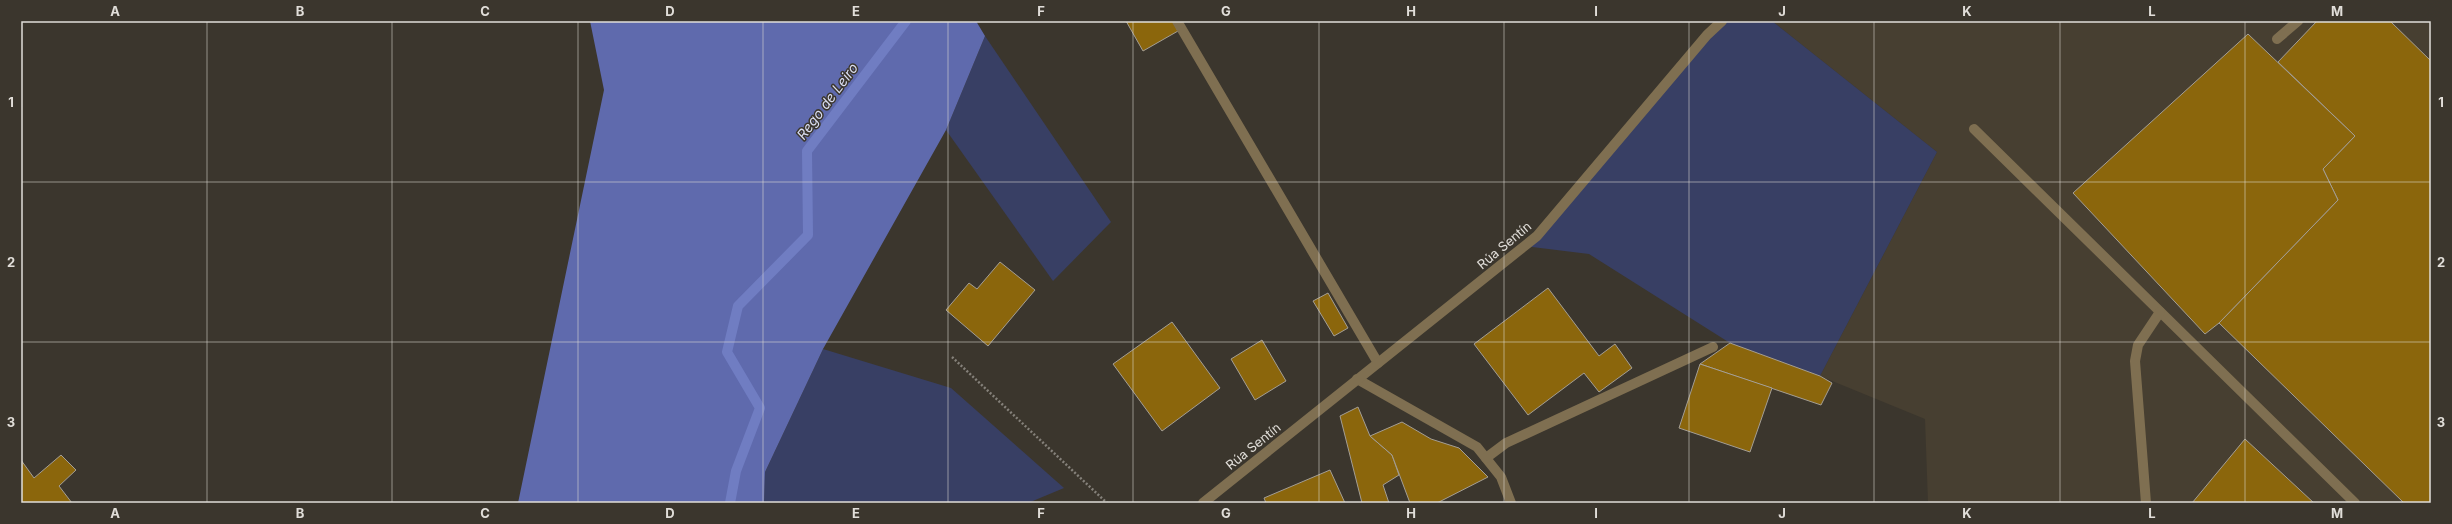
<svg xmlns="http://www.w3.org/2000/svg" width="2452" height="524" font-family="Inter,sans-serif">
<style>
.built{fill:#473f31}
.green{fill:#383f64}
.forest{fill:#5f6aad}
.lines{fill:none;stroke-linecap:round;stroke-linejoin:round}
.stream{stroke:#707dc2;stroke-width:10}
.building{fill:#8b660c;stroke:#a49e94}
.path{stroke:#85817a;stroke-width:2.5;stroke-dasharray:2 2;stroke-linecap:butt}
.minor{stroke:#7f6f51;stroke-width:10}
.grid{fill:none;stroke:#e1ded9;stroke-width:1;stroke-opacity:0.55}
.labels{text-anchor:middle;dominant-baseline:central;stroke-width:3;stroke-linejoin:round;paint-order:stroke}
.street-label{font-size:13px;fill:#e1ded9;stroke:#3b362d}
.water-label{font-size:14px;font-style:italic;fill:#dadef2;stroke:#3b362d}
.neatline{fill:none;stroke:#e1ded9;stroke-width:1.5}
.grid-label{font-size:13px;text-anchor:middle;font-weight:bold;fill:#e1ded9}
</style>
<rect width="100%" height="100%" fill="#3b362d"/>
<path class="built" d="M1772,21H2431V503H1928L1925,419L1820,376L1937,152Z"/>
<g class="green">
<path d="M1722,21H1772L1937,152L1820,376L1730,343L1589,254L1524,246Z"/>
<path d="M985,36L1111,222L1053,281L946,130Z"/>
<path d="M823,349L951,388L1064,488L1028,503H764L765,472Z"/>
</g>
<path class="forest" d="M590,21H976L985,36L946,130L823,349L765,472L764,503H518L604,90Z"/>
<g class="lines">
<path class="stream" d="M730,503L736,471L760,408L727,352L738,306L808,235L807,151L906,21"/>
</g>
<g class="building">
<path d="M1126,21H1173L1178,31L1143,51Z"/>
<path d="M2317,21H2390L2431,61V503H2404L2219,323L2338,200L2323,169L2355,136L2278,62Z"/>
<path d="M2248,34L2355,136L2323,169L2338,200L2219,323L2205,334L2073,193Z"/>
<path d="M1000,262L1035,290L988,346L946,310L969,283L977,289Z"/>
<path d="M1548,288L1599,356L1615,344L1632,368L1599,392L1584,373L1528,415L1474,344Z"/>
<path d="M1328,293L1348,328L1334,336L1313,301Z"/>
<path d="M1172,322L1220,388L1162,431L1113,364Z"/>
<path d="M1262,340L1286,381L1255,400L1231,359Z"/>
<path d="M1730,343L1820,376L1832,383L1821,405L1700,364Z"/>
<path d="M1700,364L1772,388L1750,452L1679,428Z"/>
<path d="M1358,407L1370,436L1392,455L1399,475L1383,485L1389,503H1362L1340,416Z"/>
<path d="M1402,422L1431,439L1459,448L1488,477L1437,503H1410L1392,455L1370,436Z"/>
<path d="M2245,439L2314,503H2192Z"/>
<path d="M61,455L76,470L59,486L72,503H21V460L34,478Z"/>
<path d="M1330,470L1345,503H1266L1264,498Z"/>
</g>
<g class="lines">
<path class="path" d="M952,357L1107,503"/>
<g class="minor">
<path d="M1177,21L1378,363"/>
<path d="M2277,39L2298,21"/>
<path d="M1974,129L2355,503"/>
<path d="M1357,379L1477,447L1501,477L1511,503"/>
<path d="M1486,458L1506,443L1713,347"/>
<path d="M1203,503L1537,236L1707,35L1722,21"/>
<path d="M2146,503L2135,361L2138,345L2160,312"/>
</g>
</g>
<path class="grid" d="M207,21V503M392,21V503M578,21V503M763,21V503M948,21V503M1133,21V503M1319,21V503M1504,21V503M1689,21V503M1874,21V503M2060,21V503M2245,21V503M21,182H2431M21,342H2431"/>
<g class="labels">
<g class="street-label">
<text transform="translate(1504 245) rotate(-40)">Rúa Sentín</text>
<text transform="translate(1253 446) rotate(-39)">Rúa Sentín</text>
</g>
<g class="water-label">
<text transform="translate(827 101) rotate(-53)">Rego de Leiro</text>
</g>
</g>
<rect width="2452" height="524" fill="none" stroke="#3b362d" stroke-width="44"/>
<rect x="22" y="22" width="2408" height="480" class="neatline"/>
<g class="grid-label">
<text x="115" y="16">A</text>
<text x="300" y="16">B</text>
<text x="485" y="16">C</text>
<text x="670" y="16">D</text>
<text x="856" y="16">E</text>
<text x="1041" y="16">F</text>
<text x="1226" y="16">G</text>
<text x="1411" y="16">H</text>
<text x="1596" y="16">I</text>
<text x="1782" y="16">J</text>
<text x="1967" y="16">K</text>
<text x="2152" y="16">L</text>
<text x="2337" y="16">M</text>
<text x="11" y="107">1</text>
<text x="2441" y="107">1</text>
<text x="11" y="267">2</text>
<text x="2441" y="267">2</text>
<text x="11" y="427">3</text>
<text x="2441" y="427">3</text>
<text x="115" y="518">A</text>
<text x="300" y="518">B</text>
<text x="485" y="518">C</text>
<text x="670" y="518">D</text>
<text x="856" y="518">E</text>
<text x="1041" y="518">F</text>
<text x="1226" y="518">G</text>
<text x="1411" y="518">H</text>
<text x="1596" y="518">I</text>
<text x="1782" y="518">J</text>
<text x="1967" y="518">K</text>
<text x="2152" y="518">L</text>
<text x="2337" y="518">M</text>
</g>
</svg>
